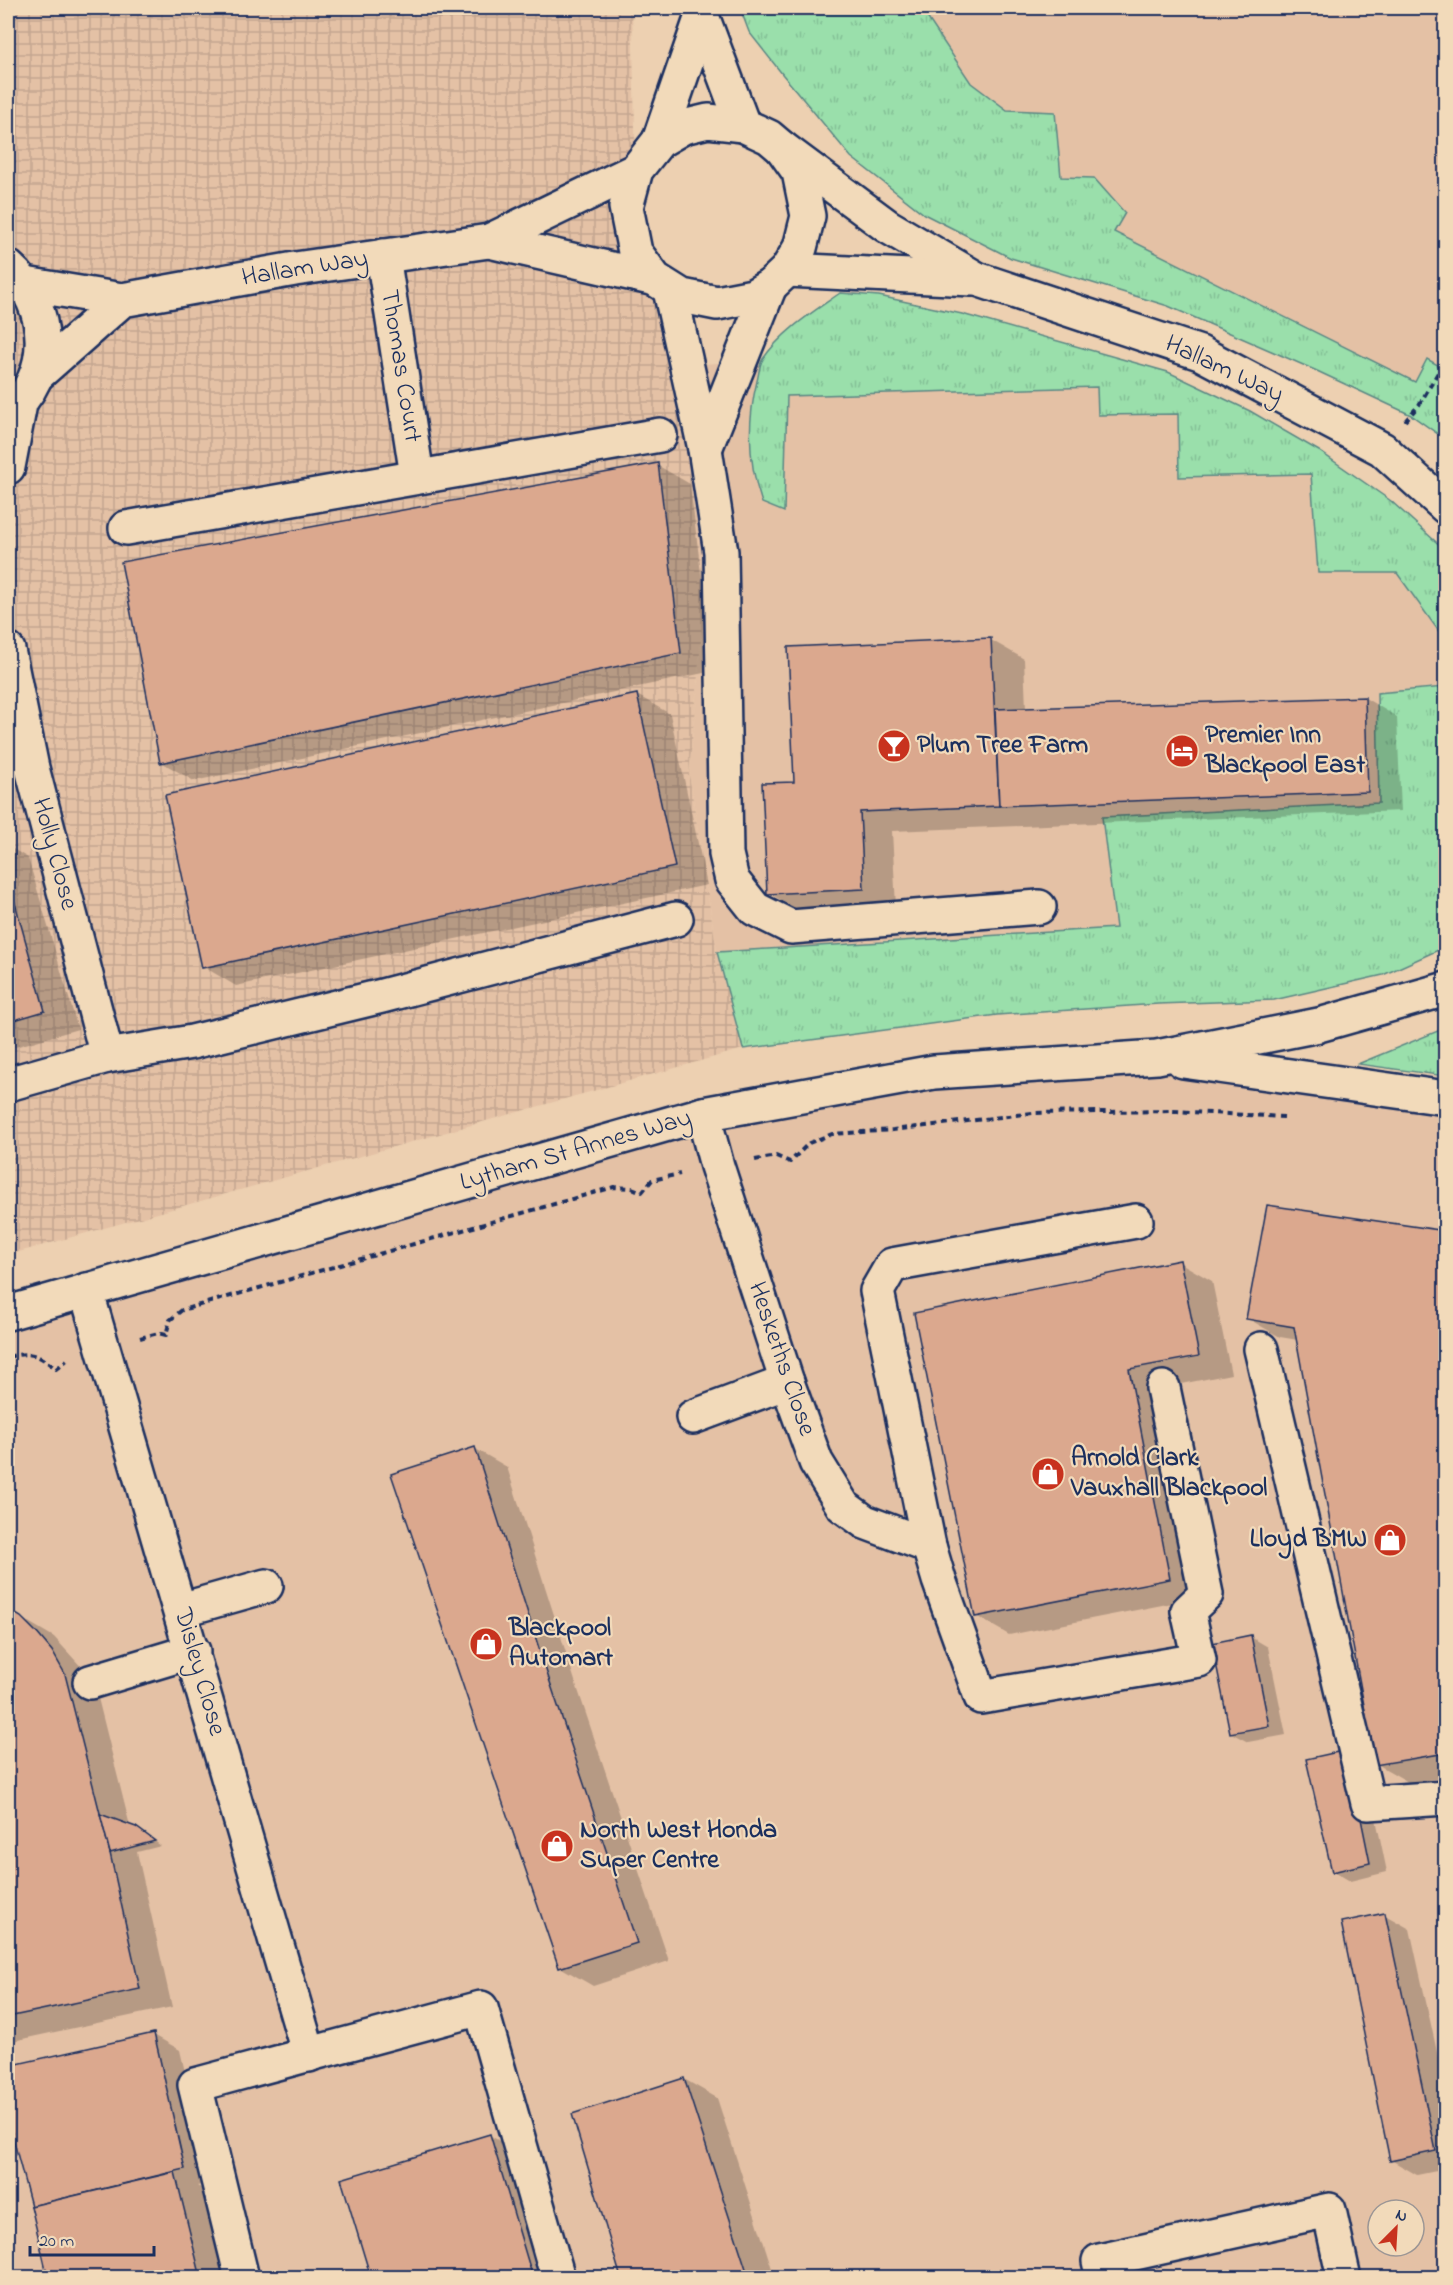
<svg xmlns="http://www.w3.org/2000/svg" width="1453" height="2285" font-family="'Indie Flower',sans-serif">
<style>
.built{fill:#e4c1a5;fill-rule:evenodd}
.industrial{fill:url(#industrial-grid)}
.grass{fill:url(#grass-tufts);stroke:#5a8784;stroke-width:1.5}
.shadow{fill:#0003}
.building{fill:#dba88e;stroke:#1b2f5e;stroke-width:1.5}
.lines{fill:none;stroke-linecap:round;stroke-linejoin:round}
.minor-casing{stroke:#1b2f5e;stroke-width:38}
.major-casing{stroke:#1b2f5e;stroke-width:38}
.path{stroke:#1b2f5e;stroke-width:4;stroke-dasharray:6 4.5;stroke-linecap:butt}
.minor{stroke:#f2daba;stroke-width:33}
.major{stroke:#f2daba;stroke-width:33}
.labels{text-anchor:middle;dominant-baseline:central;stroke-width:4.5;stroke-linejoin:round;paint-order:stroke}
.street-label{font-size:26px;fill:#1b2f5e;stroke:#f2daba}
.poi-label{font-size:26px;font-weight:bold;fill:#1b2f5e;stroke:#f2daba;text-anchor:start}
</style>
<defs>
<pattern id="industrial-grid" width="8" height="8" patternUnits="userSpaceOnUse" patternTransform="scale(1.5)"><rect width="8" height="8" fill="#e4c1a5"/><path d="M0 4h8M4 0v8" fill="none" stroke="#c3a690"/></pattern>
<pattern id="grass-tufts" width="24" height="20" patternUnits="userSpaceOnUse" patternTransform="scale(1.5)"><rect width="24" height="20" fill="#9adfab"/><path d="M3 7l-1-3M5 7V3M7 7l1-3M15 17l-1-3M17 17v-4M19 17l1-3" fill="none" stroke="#84c096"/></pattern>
</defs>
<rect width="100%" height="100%" fill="#edd0b1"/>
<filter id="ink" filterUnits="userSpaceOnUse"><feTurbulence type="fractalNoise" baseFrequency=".0167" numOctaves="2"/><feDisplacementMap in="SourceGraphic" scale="12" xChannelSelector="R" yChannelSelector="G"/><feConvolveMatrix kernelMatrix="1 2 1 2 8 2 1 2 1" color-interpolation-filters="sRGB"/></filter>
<g filter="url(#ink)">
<g class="built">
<path d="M756,8H1445V369L1427,360L1415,382L1114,232Z"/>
<path d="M762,360L754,392L750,433L784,512L787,396L1097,387L1098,415L1178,413L1179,477L1311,474L1318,572L1397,573L1445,640V687L1377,693L1379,803L1102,817L1116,928L717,952L689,774L705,597L687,436L672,366Z"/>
<path d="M1157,1057L1445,1098V2277H12L8,2257V1313L703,1114ZM1378,2210H1414V2246H1378Z"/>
</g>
<path class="industrial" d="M8,8H632L636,170L655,279L687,436L705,597L689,774L717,952L743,1049L8,1255Z"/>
<g class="grass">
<path d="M740,8H921L971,83L1007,110L1055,112L1061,177L1094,178L1125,213L1114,232L1415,382L1427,359L1445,369V439L1411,415L1317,371L1168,306L1011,258L924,214L851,157L783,75L749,32Z"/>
<path d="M840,293L879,296L962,314L1168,372L1250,411L1319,451L1391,501L1445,550V640L1397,573H1318L1311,474L1179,477L1178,414L1098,415L1097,387L787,396L784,512L762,503C748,463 747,422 757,381C759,374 759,365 763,359C782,331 813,312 840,293Z"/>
<path d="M1445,687V947L1383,975L1274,1000L1158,1004L997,1015L743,1049L717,952L1116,928L1102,817L1379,803L1377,693Z"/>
<path d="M1445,1028V1076L1358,1064Z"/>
</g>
<g class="shadow">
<path d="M657,465L690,484L713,671L194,781L161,762Z"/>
<path d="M991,640L1024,659L1026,709L1365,698L1397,717L1401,811L892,831L896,907L801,912L769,893L796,784Z"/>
<path d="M637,695L670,714L707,885L236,986L204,967Z"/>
<path d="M8,846L28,858L78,1029L8,1049Z"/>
<path d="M1446,1232V1777L1410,1783L1377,1764L1298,1340L1280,1337L1247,1318Z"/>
<path d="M1179,1262L1212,1281L1231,1374L1161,1388L1203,1597L1009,1635L976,1616Z"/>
<path d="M474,1448L507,1467L575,1681L669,1961L593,1986L560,1967Z"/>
<path d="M8,1610L54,1637L85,1671L97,1694L130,1826L144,1833L161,1846L137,1852L172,2007L13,2041L8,2038Z"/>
<path d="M1251,1637L1268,1647L1286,1735L1248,1742L1231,1733Z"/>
<path d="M1364,1761L1387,1872L1350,1881L1333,1871Z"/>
<path d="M1385,1915L1410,1929L1446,2093V2169L1417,2175L1391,2160Z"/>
<path d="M154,2035L180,2050L210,2183L197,2186L208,2192L228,2278H49L8,2113V2068Z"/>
<path d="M684,2079L717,2098L775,2278H623Z"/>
<path d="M489,2135L522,2154L559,2278H373Z"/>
</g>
<g class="building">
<path d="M658,463L681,653L160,763L121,562Z"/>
<path d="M991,638L999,806L860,812L864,889L767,894L762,783L794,782L788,647Z"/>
<path d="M637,694L675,867L202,968L165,795Z"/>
<path d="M1365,697L1368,792L999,806L995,709Z"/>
<path d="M8,878L45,1011L8,1022Z"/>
<path d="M1267,1205L1446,1231V1753L1375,1765L1294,1327L1246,1319Z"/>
<path d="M1180,1260L1199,1356L1129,1369L1170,1579L975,1617L914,1313Z"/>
<path d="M475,1447L543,1661L637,1943L559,1968L391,1474Z"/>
<path d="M8,1609L21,1617L36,1632L52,1651L65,1674L110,1853L140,1989L8,2017Z"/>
<path d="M1251,1635L1269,1726L1230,1733L1212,1643Z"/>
<path d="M1347,1750L1370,1863L1332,1872L1306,1759Z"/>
<path d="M100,1814L136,1827L155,1841L110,1853Z"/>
<path d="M1385,1913L1436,2151L1390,2161L1341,1922Z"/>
<path d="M154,2033L185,2169L31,2206L8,2119V2066Z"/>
<path d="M684,2078L749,2278H621L572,2114Z"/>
<path d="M490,2134L533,2278H371L341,2179Z"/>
<path d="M175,2172L201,2278H48L31,2206Z"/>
</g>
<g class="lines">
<defs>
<g id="minor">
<path d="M702,8V16L743,125"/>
<path d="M659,141L702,16"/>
<path d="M782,148L887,226L977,279L1200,353L1382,449L1446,507"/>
<path d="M489,241L655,279L682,296L717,303L753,296L770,286L787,270L800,248L808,216L799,172L782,148L769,137L743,125L708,121L683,127L659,141L636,170L626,207L635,252L655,279"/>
<path d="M383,256L417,476"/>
<path d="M8,267C52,305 55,376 8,413"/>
<path d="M787,270L972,279"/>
<path d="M25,284L122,300L295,269L489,241L636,170"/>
<path d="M670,290L705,449L721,552L726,854L732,880L755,909L791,927L1039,907"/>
<path d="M37,375L122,300"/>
<path d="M705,449L770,286"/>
<path d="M8,467L20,404"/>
<path d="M126,528L660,435"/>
<path d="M8,650L32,768L107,1056"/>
<path d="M8,1084L107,1056L192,1042L382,996L676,919"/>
<path d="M703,1114L717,1166L787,1382L816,1462L843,1506L865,1522L929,1546"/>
<path d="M1136,1221L892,1265L877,1291L929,1546L939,1580L981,1697L1199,1660L1188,1611L1206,1594L1163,1388"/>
<path d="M86,1290L309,2055"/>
<path d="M1261,1349L1368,1803L1446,1798"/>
<path d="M693,1417L787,1382"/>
<path d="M181,1610L266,1586"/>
<path d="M90,1682L193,1651"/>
<path d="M242,2278L195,2085L481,2008L558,2278"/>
<path d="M1103,2278L1099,2261L1329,2210L1344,2278"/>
</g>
<g id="major">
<path d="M1183,1061L1446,1098"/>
<path d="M8,1313L703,1114L934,1072L1157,1057L1319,1025L1446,989"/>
</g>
</defs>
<use href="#minor" class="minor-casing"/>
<use href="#major" class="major-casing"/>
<g class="path">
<path d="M1405,421L1419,405L1446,359"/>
<path d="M755,1160L776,1156L790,1162L809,1143L832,1134L893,1130L1033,1113L1173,1111L1284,1117"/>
<path d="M140,1338L158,1333L166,1335L170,1320L182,1310L614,1187L632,1188L642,1192L652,1180L680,1174"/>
<path d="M8,1357C31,1351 38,1354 56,1369L67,1360"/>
</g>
<use href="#minor" class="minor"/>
<use href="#major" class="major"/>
</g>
</g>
<defs>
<symbol id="bar-disc" viewBox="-11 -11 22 22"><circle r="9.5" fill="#c8321e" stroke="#f2daba"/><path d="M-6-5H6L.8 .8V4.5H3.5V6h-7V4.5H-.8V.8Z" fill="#fff"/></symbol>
<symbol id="hotel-disc" viewBox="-11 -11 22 22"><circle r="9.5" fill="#c8321e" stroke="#f2daba"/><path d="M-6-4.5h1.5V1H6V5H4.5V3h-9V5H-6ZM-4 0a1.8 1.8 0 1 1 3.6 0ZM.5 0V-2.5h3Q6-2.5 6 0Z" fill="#fff"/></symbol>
<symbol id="shop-disc" viewBox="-11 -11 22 22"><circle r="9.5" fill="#c8321e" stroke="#f2daba"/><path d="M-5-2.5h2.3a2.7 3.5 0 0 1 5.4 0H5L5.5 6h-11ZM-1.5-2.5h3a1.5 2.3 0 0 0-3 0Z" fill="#fff"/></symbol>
</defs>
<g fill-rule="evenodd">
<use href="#bar-disc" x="875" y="727" width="38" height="38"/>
<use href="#hotel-disc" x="1163" y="732" width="38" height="38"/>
<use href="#shop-disc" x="1029" y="1455" width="38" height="38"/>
<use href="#shop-disc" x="1371" y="1521" width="38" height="38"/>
<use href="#shop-disc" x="467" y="1625" width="38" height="38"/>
<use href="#shop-disc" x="538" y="1827" width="38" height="38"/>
</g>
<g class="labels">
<g class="street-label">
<text transform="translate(305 269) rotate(-9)">Hallam Way</text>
<text transform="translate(400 366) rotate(81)">Thomas Court</text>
<text transform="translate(1224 370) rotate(25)">Hallam Way</text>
<text transform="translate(54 854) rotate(75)">Holly Close</text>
<text transform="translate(576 1151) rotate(-16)">Lytham St Annes Way</text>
<text transform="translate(781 1359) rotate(71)">Heskeths Close</text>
<text transform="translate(199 1672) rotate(74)">Disley Close</text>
</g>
<g class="poi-label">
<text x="1205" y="736">Premier Inn<tspan x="1205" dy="30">Blackpool East</tspan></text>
<text x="917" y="746">Plum Tree Farm</text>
<text x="1071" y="1459">Arnold Clark<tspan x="1071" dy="30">Vauxhall Blackpool</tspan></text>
<text x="1367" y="1540" text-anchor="end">Lloyd BMW</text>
<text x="509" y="1629">Blackpool<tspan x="509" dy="30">Automart</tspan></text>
<text x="580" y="1831">North West Honda<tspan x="580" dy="30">Super Centre</tspan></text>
</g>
</g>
<rect width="1453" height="2285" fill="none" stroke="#f2daba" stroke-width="30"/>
<rect x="15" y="15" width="1423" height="2255" fill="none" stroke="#1b2f5e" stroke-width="2" filter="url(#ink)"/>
<g transform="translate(1396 2228) rotate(24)"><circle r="28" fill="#f2daba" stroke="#9c9695" stroke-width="1.5"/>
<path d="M0-4.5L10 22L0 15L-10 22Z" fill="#c8321e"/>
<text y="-9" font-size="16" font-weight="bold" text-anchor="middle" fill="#1b2f5e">N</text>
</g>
<path d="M30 2246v9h124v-9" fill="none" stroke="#1b2f5e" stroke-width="3"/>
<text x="39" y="2246" font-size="18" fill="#1b2f5e" stroke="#f2daba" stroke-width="4.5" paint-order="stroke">20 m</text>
</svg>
